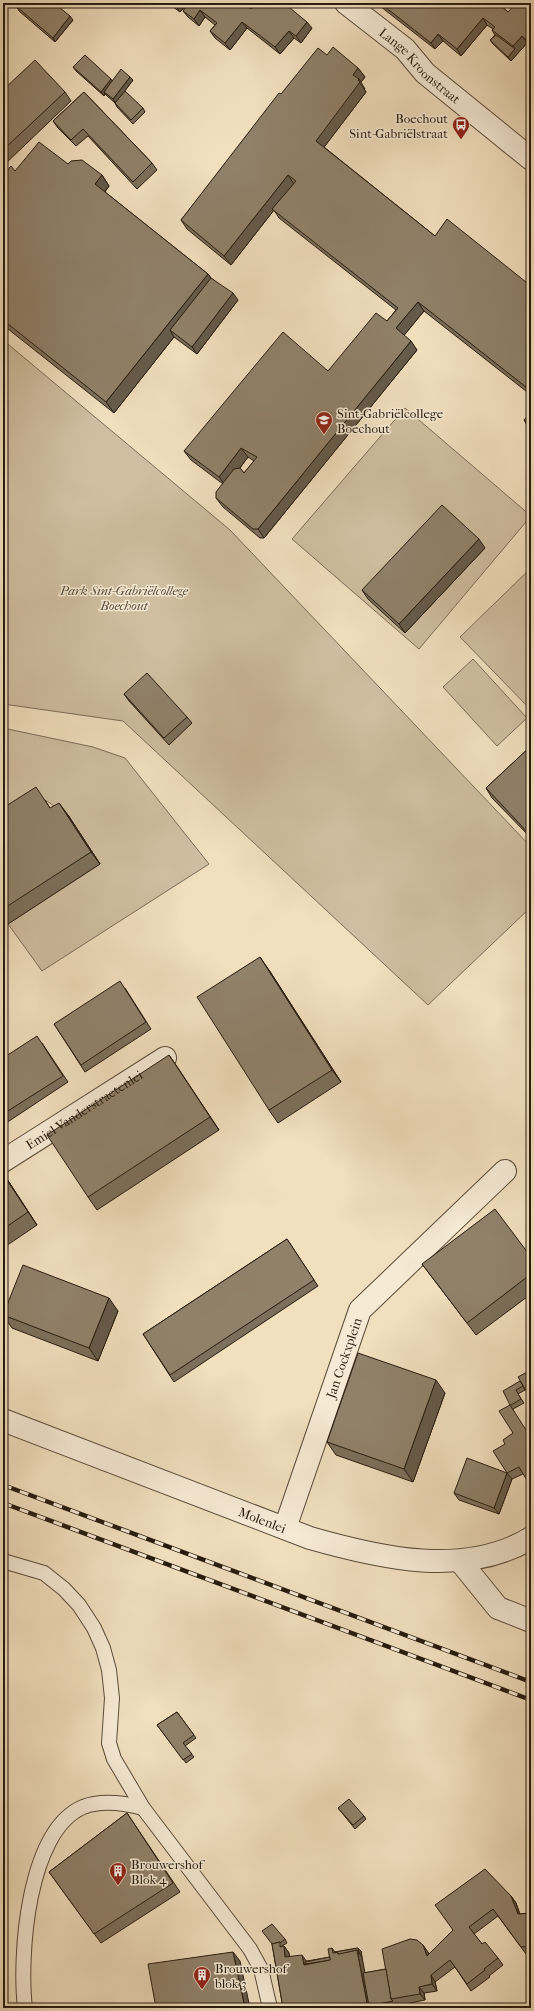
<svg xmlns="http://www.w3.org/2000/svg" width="534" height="2011" font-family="'IM FELL French Canon',serif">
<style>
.green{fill:#cfbea0;stroke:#7b6c57}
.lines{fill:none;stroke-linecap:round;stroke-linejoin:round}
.service-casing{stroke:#5a4c3a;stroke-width:16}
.minor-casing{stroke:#5a4c3a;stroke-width:24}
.service{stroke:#f6ead5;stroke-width:14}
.minor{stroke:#f6ead5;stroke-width:22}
.rail-casing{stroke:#271b0e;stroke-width:4.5}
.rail{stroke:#f6ead5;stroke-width:3;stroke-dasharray:9;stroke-linecap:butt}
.wall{fill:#7c6f5b;stroke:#271b0e;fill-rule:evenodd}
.shaded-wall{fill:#655a4a;stroke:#271b0e}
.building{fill:#90816a;stroke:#271b0e}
.labels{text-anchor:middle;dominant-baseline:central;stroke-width:3;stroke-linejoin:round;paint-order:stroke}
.street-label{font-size:13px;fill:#271b0e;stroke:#f6ead5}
.poi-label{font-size:13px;fill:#271b0e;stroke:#f6ead5;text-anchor:start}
.park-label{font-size:13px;font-style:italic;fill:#594c3a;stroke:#f6ead5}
</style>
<rect width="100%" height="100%" fill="#f1dfbe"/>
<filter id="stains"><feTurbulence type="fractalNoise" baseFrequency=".005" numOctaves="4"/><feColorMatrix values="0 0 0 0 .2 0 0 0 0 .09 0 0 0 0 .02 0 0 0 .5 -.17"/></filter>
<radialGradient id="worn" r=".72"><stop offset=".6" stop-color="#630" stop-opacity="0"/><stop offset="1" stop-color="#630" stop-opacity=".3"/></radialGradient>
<g class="green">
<path d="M3,340L230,530L531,847V907L428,1005L123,721L3,704Z"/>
<path d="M405,408L531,516L419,649L292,539Z"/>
<path d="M531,568V710L460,637Z"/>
<path d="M473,659L527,718L497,746L443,687Z"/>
<path d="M3,728L93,747L125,758L209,864L42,971L8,924L100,864L68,815L45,800L3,827Z"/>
</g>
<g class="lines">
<defs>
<g id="service">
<path d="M3,1561L44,1573L64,1589L79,1605L94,1628L103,1648L109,1670L112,1698L109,1743L114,1759L143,1808L250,1949L261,1969L270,2008"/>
<path d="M25,2008C19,1957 27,1831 83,1807C101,1800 124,1803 143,1808"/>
</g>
<g id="minor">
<path id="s1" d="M346,3L405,49L425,73L531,159"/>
<path id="s2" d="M3,1161L165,1058"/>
<path id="s3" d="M3,1420L310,1538C380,1558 465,1578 531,1538"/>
<path id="s4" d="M285,1528L360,1310L505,1171"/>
<path d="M460,1561L498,1608L531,1621"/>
</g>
</defs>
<use href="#service" class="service-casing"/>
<use href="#minor" class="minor-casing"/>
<use href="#service" class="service"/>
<use href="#minor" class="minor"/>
<defs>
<g id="rail">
<path d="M3,1485L531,1682"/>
<path d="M3,1503L531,1700"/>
</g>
</defs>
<use href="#rail" class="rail-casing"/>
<use href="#rail" class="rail"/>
</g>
<g class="wall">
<path d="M171,3H188L180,12L173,7Z"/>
<path d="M189,3H246L245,4L251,9L312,28L301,43L294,38L280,54L247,28L230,50L215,38L210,31L215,25L205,17L199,26L188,17L183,11Z"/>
<path d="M376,3H505L502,6L508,12L531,3V47L527,43L511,61L493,44L490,40L495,35L492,30L493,29L487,25L461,56L443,41L435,49Z"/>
<path d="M17,7L73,20L55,42L19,11Z"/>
<path d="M327,55L358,68L365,77L361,82L365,89H364L366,92L324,147L435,236L531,286V395L424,311L404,335L417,350L264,538H260L223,507L216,498L223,484L191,460L184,451L328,371L387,321L396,310L279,218L274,210L231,265L187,229L181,220L281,94ZM248,457L254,461L244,473L240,468Z"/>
<path d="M73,67L112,81L133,80L119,98L143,108L145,112L133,124L117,107L115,103L105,94L104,96L76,71Z"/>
<path d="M3,90L65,92L71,101L3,166Z"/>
<path d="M84,92L152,163L157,170L137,189L88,136L76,146L58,128L53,121Z"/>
<path d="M68,164L102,175L109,186L105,192L208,274L211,278L238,300L197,354L174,337L114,413L3,325V176L15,171Z"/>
<path d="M524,420L531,426V430H530Z"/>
<path d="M485,548L405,633L368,599L362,590Z"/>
<path d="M124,694L187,717L192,723L169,745L129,701Z"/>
<path d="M531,746V838L492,798L486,788Z"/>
<path d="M45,800L50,808L68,815L100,864L8,924L3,917V821Z"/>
<path d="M269,970L341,1082L278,1123L269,1110Z"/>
<path d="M125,988L151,1029L85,1072L54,1024Z"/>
<path d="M42,1043L68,1082L6,1123L3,1119V1058Z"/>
<path d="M169,1055L219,1130L97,1210L88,1197Z"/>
<path d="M3,1173L37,1225L3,1248Z"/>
<path d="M287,1239L318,1286L174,1382L143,1334Z"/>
<path d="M531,1257V1294L476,1335L422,1264Z"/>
<path d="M118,1311L98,1361L12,1328L3,1315Z"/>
<path d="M520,1381L525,1390L518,1394L524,1403L513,1409L523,1474L512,1479L499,1514L459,1500L454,1493L507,1473L505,1444L513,1433L510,1405Z"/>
<path d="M445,1393L413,1482L336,1455L327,1442Z"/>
<path d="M177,1712L196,1738L185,1746L194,1757L186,1763L157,1725Z"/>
<path d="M338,1808L364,1816L366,1819L355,1829Z"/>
<path d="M127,1813L180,1892L101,1943L49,1872Z"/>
<path d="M511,1896L516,1903L520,1914L530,1913L531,1898V1953L526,1954L498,1916L474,1934L482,1944L498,1958L503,1965L489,1976L490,1977L471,1991L455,1967L435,1982L437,1991L424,1993L425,2000L396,2006V2005L378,2008H283L272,1944L285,1939L287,1943L282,1946H284L289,1953V1957L307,1961L330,1957L332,1948L335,1952L358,1948L361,1951L364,1973L386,1969L428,1952L429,1954Z"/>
</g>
<g class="shaded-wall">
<path d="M177,3H188L180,12L175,5Z"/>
<path d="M497,3H505L501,8Z"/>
<path d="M200,10L205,17L199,26L194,19Z"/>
<path d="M70,16L73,20L55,42L53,38Z"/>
<path d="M483,18L487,25L461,56L457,49Z"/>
<path d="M242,22L247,28L230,50L225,43Z"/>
<path d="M307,22L312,28L301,43L296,36Z"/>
<path d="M289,31L294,38L280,54L275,47Z"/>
<path d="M438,34L443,41L435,49L431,43Z"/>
<path d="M522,36L527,43L511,61L508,57L515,49L513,46Z"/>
<path d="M358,68L365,77L361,82L359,79L358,80L366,92L322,150L316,141L353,75Z"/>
<path d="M130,77L133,80L116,103L113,99Z"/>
<path d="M111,79L113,82L104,92L105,94L104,96L101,92Z"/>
<path d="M102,175L109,186L102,195L95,184Z"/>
<path d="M288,175L294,184L272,209L274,210L231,265L224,256Z"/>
<path d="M208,274L216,285L170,330L174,337L114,413L106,402Z"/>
<path d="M233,293L238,300L197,354L192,347Z"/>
<path d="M418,302L424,311L402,338L396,328Z"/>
<path d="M411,341L417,350L264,538L258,529Z"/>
<path d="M241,448L248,457L226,486L219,477Z"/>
<path d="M479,539L485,548L405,633L399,624Z"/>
<path d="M59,803L68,815L100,864L91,852Z"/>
<path d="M260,957L269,970L341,1082L332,1070Z"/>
<path d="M169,1055L178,1068L219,1130L210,1117Z"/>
<path d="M3,1173L37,1225L28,1212Z"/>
<path d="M109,1298L118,1311L98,1361L89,1348Z"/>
<path d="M436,1380L445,1393L413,1482L404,1469Z"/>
<path d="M507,1473L512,1479L499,1514L494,1508Z"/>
<path d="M511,1896L516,1903L522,1921L518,1914Z"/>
<path d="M423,1945L428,1952L432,1963L427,1956Z"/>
<path d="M284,1946L289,1953L290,1964L285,1957Z"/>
<path d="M358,1948L361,1951L362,1957L359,1954Z"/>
<path d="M357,1950L362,1957L371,2005L369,2006L370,2008L367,2003Z"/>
<path d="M233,1952L240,1961L250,2008H245Z"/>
<path d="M302,1955L307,1962L308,1967L304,1965Z"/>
<path d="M431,1975L435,1982L437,1991L432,1984Z"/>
<path d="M419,1987L424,1993L425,2000L420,1994Z"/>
</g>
<g class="building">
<path d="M20,3H54L70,16L53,38L17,7Z"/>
<path d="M172,3H177L175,5Z"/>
<path d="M189,3H244L251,9L255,3H284L307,22L296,36L289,31L275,47L242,22L225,43L210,31L217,23L200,10L194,19L183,11Z"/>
<path d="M380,3H498L508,12L516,3H531V44L522,36L513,46L492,30L495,27L483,18L457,49L438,34L431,43Z"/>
<path d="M496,35L515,49L508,57L490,40Z"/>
<path d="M333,47L358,68L353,75L359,79L358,80L360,82L316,141L435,236L447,219L531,286V391L418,302L396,328L411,341L258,529H253L216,498V492L234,469L240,468L244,473L257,457L241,448L219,477L184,451L283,332L328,371L376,313L387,321L398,308L272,209L296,181L288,175L224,256L181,220L279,93L281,94L318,48L327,55Z"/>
<path d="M85,55L111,79L101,92L73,67Z"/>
<path d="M35,60L65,92L3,150V90Z"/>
<path d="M121,69L130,77L113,99L104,92Z"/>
<path d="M125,91L143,108L131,120L115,103Z"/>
<path d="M84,92L152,163L133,182L83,129L71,140L53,121Z"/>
<path d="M39,142L68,164L71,161L82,160L102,175L95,184L208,274L106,402L3,320V301L4,300L3,299V176L11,166L15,171Z"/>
<path d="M211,278L233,293L192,347L170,330Z"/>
<path d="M531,412V426L524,420Z"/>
<path d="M442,505L479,539L399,624L362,590Z"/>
<path d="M147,673L187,717L164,738L124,694Z"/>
<path d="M531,746V836L486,788Z"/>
<path d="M36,787L50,808L59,803L91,852L3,909V821L8,818L3,810V808Z"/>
<path d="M260,957L332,1070L269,1110L197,997Z"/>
<path d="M120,981L146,1022L81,1065L54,1024Z"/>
<path d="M37,1036L63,1076L3,1114V1058Z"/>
<path d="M169,1055L210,1117L88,1197L47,1135Z"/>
<path d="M3,1174L28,1212L3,1229Z"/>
<path d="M495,1209L531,1257V1274L467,1323L422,1264Z"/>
<path d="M287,1239L314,1280L170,1375L143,1334Z"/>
<path d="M23,1265L109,1298L89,1348L3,1315Z"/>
<path d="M358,1353L436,1380L404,1469L327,1442Z"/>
<path d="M527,1372L531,1378V1399L518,1377Z"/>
<path d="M520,1381L523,1386L516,1390L521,1399L511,1405H510L503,1391Z"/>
<path d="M510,1405L528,1433L531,1431V1487L519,1467L507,1473L493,1451L505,1444L503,1440L513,1433L499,1411Z"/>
<path d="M467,1458L507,1473L494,1508L454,1493Z"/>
<path d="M177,1712L194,1735L183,1743L192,1754L183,1760L157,1725Z"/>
<path d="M349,1799L364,1816L353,1825L338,1808Z"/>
<path d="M127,1813L173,1883L94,1934L49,1872Z"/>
<path d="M485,1869L511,1896L518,1914L530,1913L527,1899L531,1898V1946L521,1947L493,1909L469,1927L482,1944L485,1942L498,1958L484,1969L485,1970L467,1984L450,1960L431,1975L432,1984L419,1987L420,1994L391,1999L382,1949L410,1939L417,1940L423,1945L427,1956L453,1930L435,1905Z"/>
<path d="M272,1924L285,1939L280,1943V1942L272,1944L262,1931Z"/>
<path d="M280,1942V1947L284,1946L285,1957L302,1955L304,1965L330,1960L328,1949L332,1948L333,1953L337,1952L338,1954L357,1950L367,2003L339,2008H283L272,1944Z"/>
<path d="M358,1948L359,1954L357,1950L339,1954L337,1952L335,1953V1952Z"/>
<path d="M233,1952L245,2008H156L148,1964Z"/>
<path d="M330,1957V1960L305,1964V1962Z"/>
<path d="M386,1969L391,1999L393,2001L369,2006L363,1973Z"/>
</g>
<defs>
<symbol id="bus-pin" viewBox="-11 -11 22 30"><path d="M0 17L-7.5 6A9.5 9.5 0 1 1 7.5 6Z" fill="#8f2418" stroke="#f6ead5"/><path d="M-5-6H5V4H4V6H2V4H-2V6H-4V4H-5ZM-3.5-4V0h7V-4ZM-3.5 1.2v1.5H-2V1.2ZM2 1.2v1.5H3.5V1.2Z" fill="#fff"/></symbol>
<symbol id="school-pin" viewBox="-11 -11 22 30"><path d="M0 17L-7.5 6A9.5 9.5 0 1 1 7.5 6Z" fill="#8f2418" stroke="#f6ead5"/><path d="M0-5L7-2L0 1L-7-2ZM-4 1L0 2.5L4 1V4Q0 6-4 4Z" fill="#fff"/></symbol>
<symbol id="building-pin" viewBox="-11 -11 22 30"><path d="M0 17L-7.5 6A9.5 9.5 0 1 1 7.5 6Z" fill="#8f2418" stroke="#f6ead5"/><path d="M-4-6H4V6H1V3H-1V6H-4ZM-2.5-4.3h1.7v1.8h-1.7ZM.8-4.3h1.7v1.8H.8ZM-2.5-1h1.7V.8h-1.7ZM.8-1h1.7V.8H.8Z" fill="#fff"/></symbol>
</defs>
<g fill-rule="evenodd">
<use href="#bus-pin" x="451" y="115" width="20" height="27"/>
<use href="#school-pin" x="314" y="410" width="20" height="27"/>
<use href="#building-pin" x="108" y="1861" width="20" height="27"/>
<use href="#building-pin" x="192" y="1965" width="20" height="27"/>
</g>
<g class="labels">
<g class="street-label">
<text stroke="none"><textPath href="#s1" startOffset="97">Lange Kroonstraat</textPath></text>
<text stroke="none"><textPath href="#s2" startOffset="96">Emiel Vanderstraetenlei</textPath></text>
<text stroke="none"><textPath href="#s4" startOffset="180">Jan Cockxplein</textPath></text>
<text stroke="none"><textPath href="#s3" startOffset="278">Molenlei</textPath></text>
</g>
<g class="poi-label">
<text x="448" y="118" text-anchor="end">Boechout<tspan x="448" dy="15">Sint-Gabriëlstraat</tspan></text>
<text x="337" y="413">Sint-Gabriëlcollege<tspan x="337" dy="15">Boechout</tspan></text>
<text x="131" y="1864">Brouwershof<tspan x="131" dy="15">Blok 4</tspan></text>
<text x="215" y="1968">Brouwershof<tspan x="215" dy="15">blok 3</tspan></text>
</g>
<g class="park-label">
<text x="124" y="590">Park Sint-Gabriëlcollege<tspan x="124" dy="15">Boechout</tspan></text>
</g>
</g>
<rect width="534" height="2011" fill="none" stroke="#f1dfbe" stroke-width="16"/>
<rect x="4" y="4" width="526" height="2003" fill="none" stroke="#271b0e" stroke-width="2"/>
<rect x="8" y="8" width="518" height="1995" fill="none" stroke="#271b0e"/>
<rect width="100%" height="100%" filter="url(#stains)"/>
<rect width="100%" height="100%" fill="url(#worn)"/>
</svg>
